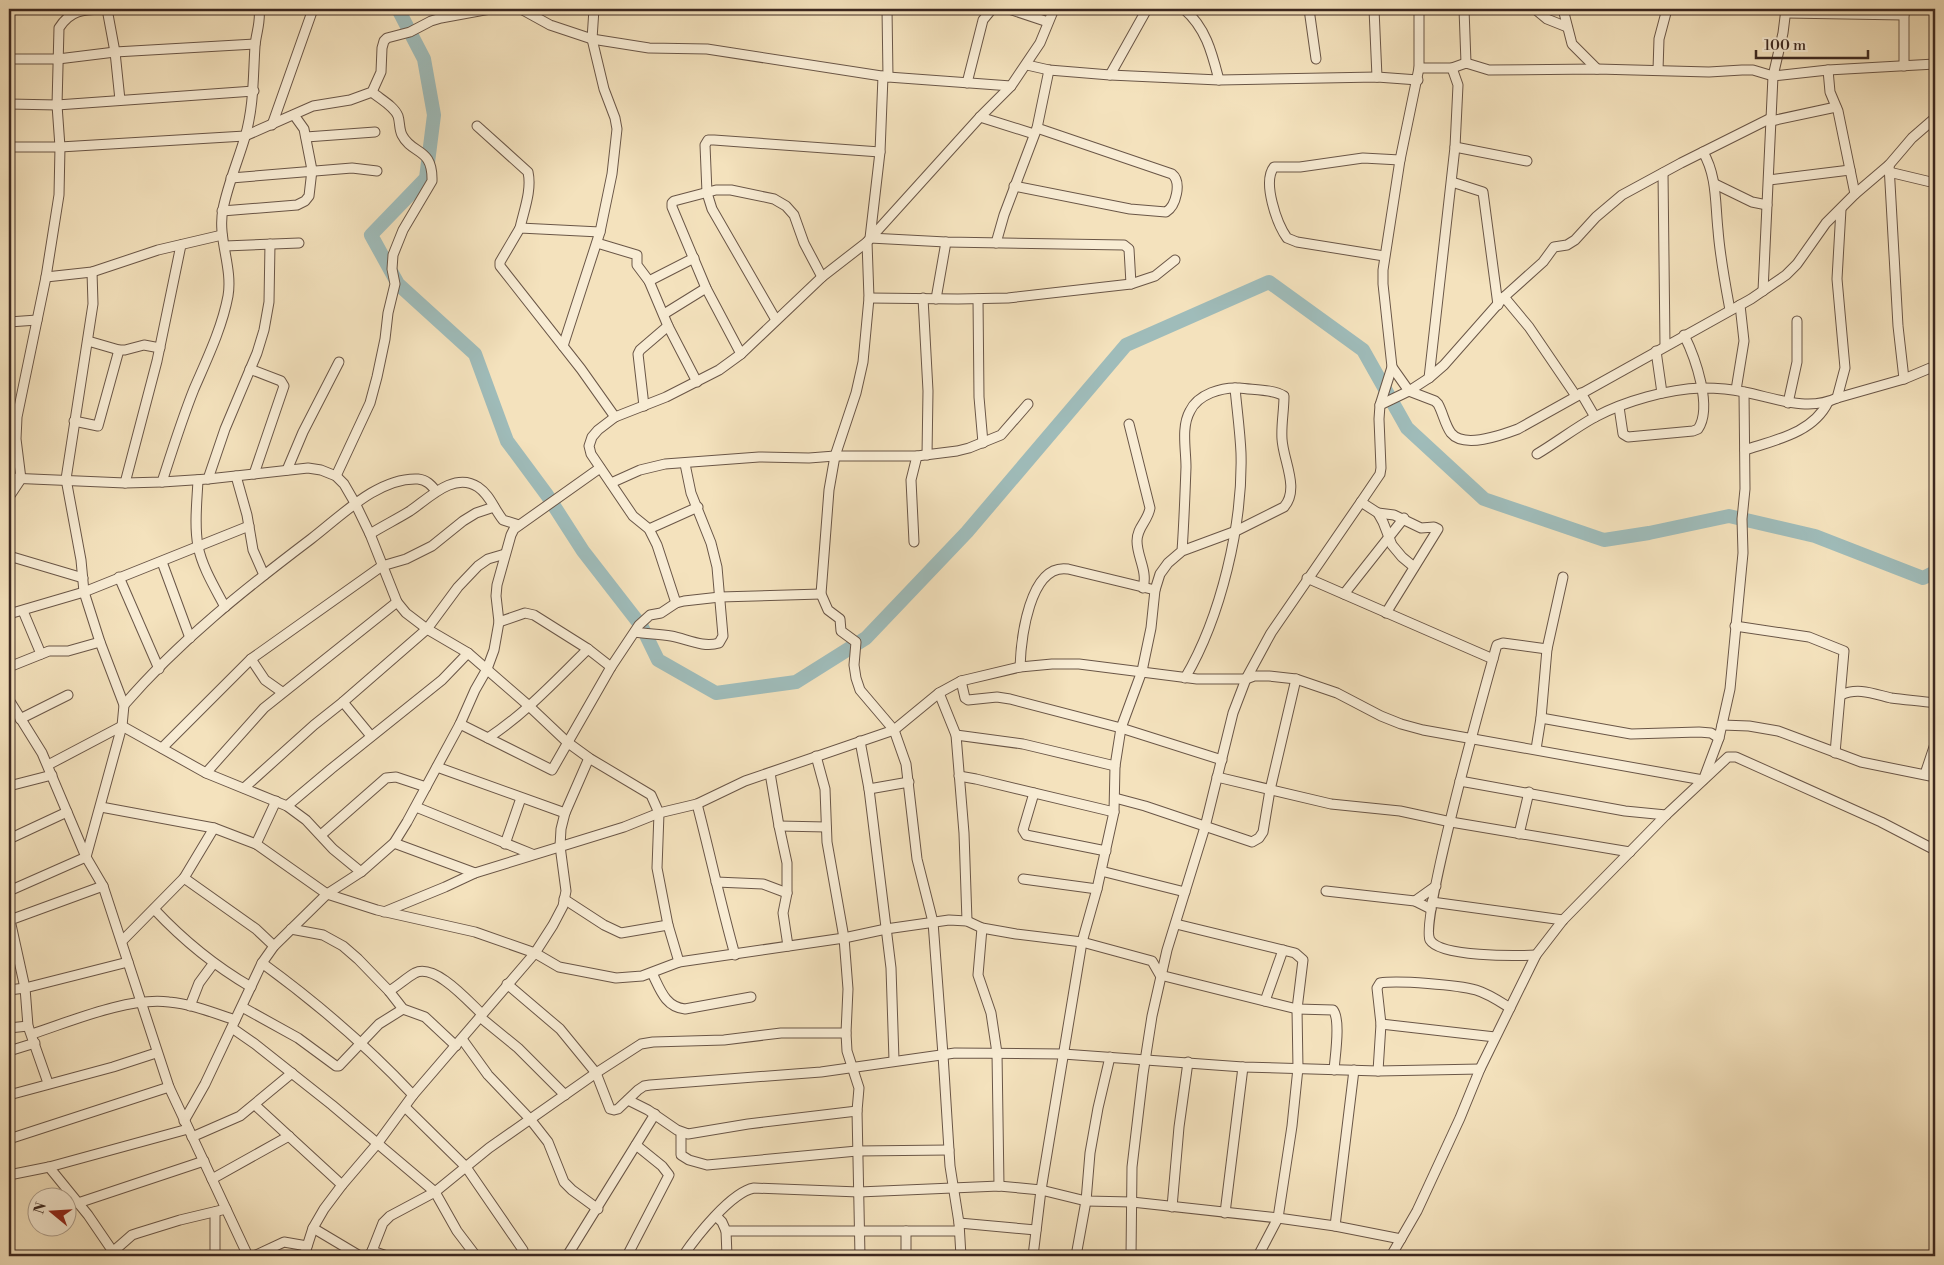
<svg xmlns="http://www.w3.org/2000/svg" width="1944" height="1265" font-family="'Libre Bodoni',serif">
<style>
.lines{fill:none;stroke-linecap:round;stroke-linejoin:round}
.river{stroke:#9fbcba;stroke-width:14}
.street-casing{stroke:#6a5647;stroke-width:11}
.street{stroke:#f8ecd4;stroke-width:9}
</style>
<rect width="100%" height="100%" fill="#f4e2bd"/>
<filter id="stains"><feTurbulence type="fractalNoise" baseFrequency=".004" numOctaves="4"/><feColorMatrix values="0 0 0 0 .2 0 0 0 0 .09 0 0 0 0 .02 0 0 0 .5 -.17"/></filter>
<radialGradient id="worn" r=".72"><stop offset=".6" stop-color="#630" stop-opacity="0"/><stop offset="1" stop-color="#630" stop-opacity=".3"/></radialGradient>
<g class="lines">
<path class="river" d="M398,9L424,59L434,115L426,178L371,235L398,284L475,354L507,441L547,495L583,551L642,627L658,660L716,693L796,682L866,638L967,532L1126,345L1269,282L1363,350L1407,428L1484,499L1604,540L1649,533L1729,516L1815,536L1923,578L1935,572"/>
<defs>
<g id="street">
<path d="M107,9L115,52L120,100"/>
<path d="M521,9L550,25L592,39L649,48L707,49L888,77L1011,86"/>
<path d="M887,9L888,77"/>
<path d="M1009,9L1048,22"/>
<path d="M1184,9C1206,28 1212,53 1219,80"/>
<path d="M1309,9L1316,59"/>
<path d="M1374,9L1377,77"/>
<path d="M1464,9L1466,63"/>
<path d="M1535,9L1547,19L1567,27"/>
<path d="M1563,9L1572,44L1597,69"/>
<path d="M1786,13L1904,15"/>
<path d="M9,59H58L115,52L255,44"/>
<path d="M1027,65L1049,70L1110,75L1219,80L1377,77L1418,80"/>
<path d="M1904,66V9"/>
<path d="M1419,68H1452L1466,63L1489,70L1597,69L1709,72L1742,70H1753L1773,76L1828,70L1935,64"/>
<path d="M1658,70L1659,39L1667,9"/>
<path d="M1828,70L1830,92L1838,111L1855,194"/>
<path d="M1110,75L1147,9"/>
<path d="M883,76L880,152L870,238L946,242L1124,245L1129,249L1131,284"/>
<path d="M967,83L983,20L992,9"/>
<path d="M9,104L57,105L254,91"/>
<path d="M980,117L1034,134"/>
<path d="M1771,121L1836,107"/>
<path d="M272,125L313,9"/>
<path d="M477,126L528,172C532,190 524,210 520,228"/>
<path d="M306,137L375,132"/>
<path d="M9,147H60L245,136L313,106L350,100L372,92L381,72L382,48L384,41L387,38L410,32L431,21L441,18L490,9"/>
<path d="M1455,147L1527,161"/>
<path d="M1703,152C1717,176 1715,202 1718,230C1720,257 1725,283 1730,310"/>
<path d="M1889,165L1898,326L1904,379"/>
<path d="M1889,172L1935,183"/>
<path d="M1663,173L1665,346"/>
<path d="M231,178L352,168L377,171"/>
<path d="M1769,180L1850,170"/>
<path d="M1452,182L1483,192L1498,305"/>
<path d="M1715,184L1752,202L1767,205"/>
<path d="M1014,186L1130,209L1166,212C1176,206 1182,182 1172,174L1037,128"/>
<path d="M222,211L297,205L305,201L309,196L312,170L304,129L294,115"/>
<path d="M600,232L520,228L500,262V266L581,369L615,417"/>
<path d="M867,242L869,298L863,362L856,393L835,456L829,490L821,594L828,610L840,619L841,631L856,642L854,665L856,678L860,690L894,730L906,764L917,859L933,922L943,1055L950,1166L959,1223L961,1256"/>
<path d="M597,243L637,255V265L649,281L668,326L697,382"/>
<path d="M996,243L1004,215L1037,128L1049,70"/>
<path d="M225,246L299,243"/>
<path d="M1384,256L1297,242L1287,238C1277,224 1262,182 1274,167H1300L1363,158L1400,160"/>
<path d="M46,277L92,272L158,250L222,235"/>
<path d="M649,281L694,258"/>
<path d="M1763,291L1773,76L1783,33L1786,9"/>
<path d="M1504,297L1529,327L1576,396"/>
<path d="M869,298L958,299L1008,298L1131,284L1155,276L1175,260"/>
<path d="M923,298L928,391L927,455"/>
<path d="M936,299L946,242"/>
<path d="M978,299L979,397L983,443"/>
<path d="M664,314L706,288"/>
<path d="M776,320L712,209L707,193L705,145L708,140H714L880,152"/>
<path d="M9,322L37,320"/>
<path d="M88,341L119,350H125L144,345L160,348"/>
<path d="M563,346L600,232L612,174L617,129L615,118L604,89L592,39L594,9"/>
<path d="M1656,351L1662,393"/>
<path d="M741,354L706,288L672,207V203L674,201L716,190H731L774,199L786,206L794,215L804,243L822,277"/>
<path d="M1392,367L1409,391L1435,401L1438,404C1443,413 1445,425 1451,433C1464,449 1502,435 1518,429L1751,299L1786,275L1797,264L1826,223L1855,194L1889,165L1912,138L1935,118"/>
<path d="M250,369L281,381L284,386L254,474"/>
<path d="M1429,378L1455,147L1458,85L1452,68"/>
<path d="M1736,390L1744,341L1740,305"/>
<path d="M1581,393L1595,417"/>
<path d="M1837,398L1845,368L1837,279L1841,209"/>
<path d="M1788,403L1797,362V321"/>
<path d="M1380,405L1409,391L1429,378L1444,365L1504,297L1543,262L1554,247L1567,245L1575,240L1596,217L1622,195L1681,163L1771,118"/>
<path d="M644,406L638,354L640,350L668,326"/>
<path d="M1619,407L1623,434L1628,437L1693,431L1698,429C1713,407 1695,357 1684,335"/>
<path d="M74,421L98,426L119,350"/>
<path d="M1129,424L1150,508C1148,521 1137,527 1137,541C1137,557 1148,571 1143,588"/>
<path d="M1745,450C1775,440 1813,433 1828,402"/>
<path d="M1537,454C1557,442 1575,428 1595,417C1625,401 1668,389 1702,388C1715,388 1731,389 1744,392C1775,398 1807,412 1837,398L1904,379L1935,366"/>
<path d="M287,470L303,432L339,362"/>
<path d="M236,476L247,515L253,550L264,575"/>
<path d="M336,476L370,403L377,377L385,339L388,313L395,284L392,269L393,255L403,230L432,181C433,147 412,155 402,135C399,129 400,122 398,116C394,106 380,99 372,92"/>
<path d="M9,478L125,483L162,482L208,479L308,468L321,470L336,476L344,484L355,503L370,534L397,602L406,613L427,629L468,653L529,706L567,742L589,758L651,795L659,813L657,868L668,925L679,962"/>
<path d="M208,479L225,429L257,353L264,330L269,302L270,244"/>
<path d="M198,480C197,502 194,525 198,546C202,567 215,588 225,607"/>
<path d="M162,482C172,451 182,419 194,389C207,359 222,328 228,296C233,267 217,238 223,209C228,184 238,161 245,137C254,106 253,77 255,46C256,33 261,22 259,9"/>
<path d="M125,483L157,361L181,245"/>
<path d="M611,483L640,470L665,464L759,457L809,458L835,456H917L957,451L969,448L1001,435L1028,404"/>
<path d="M9,497L21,479L16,439L17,417L46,277L59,195L60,147L57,105L59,28C72,7 88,10 110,9"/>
<path d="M1361,502L1378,513L1383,522L1392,545L1402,557L1414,567"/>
<path d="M1378,513L1394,515L1421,528L1434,527L1438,529L1386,613"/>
<path d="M649,529L698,507"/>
<path d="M370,534C383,526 397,519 410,511C428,499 454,471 478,487C490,495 494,509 503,520L519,525"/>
<path d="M914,542L911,480L917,456"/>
<path d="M9,556L83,578"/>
<path d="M162,562L190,638"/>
<path d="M119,577L159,669"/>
<path d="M1307,578L1493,659"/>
<path d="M1344,594L1404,518"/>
<path d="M676,603L657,545L649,529L633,516L591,454L589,446L592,437L598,430L615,417L666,397L719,370L741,354L822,277L867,242L980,117L1011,86L1040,43L1054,9"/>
<path d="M23,611L41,654"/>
<path d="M9,614L84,592L249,526"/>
<path d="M499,622L525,613L534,615L588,649L611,667"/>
<path d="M1735,626L1809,637L1844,651L1835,753"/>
<path d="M635,632C647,634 659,634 671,636C687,639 703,648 719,643L723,636L717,567L711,543L691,493L685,464"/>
<path d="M251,659L265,680L282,692"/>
<path d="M9,667L49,651H68L100,642"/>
<path d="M1020,667C1021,640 1029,563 1068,569L1155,590"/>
<path d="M1185,678C1221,617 1243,524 1241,453C1240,431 1237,410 1235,388"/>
<path d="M961,681L965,698L968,700L997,697L1010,699L1121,728L1222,760"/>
<path d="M939,693L956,735L964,833L967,921"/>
<path d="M1841,695C1858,687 1874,694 1891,698C1906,700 1921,701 1935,703"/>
<path d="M9,700L42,753L86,857L103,886L169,1087L248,1256"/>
<path d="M343,702L371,736"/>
<path d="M124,705C179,641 245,589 311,539C340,517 378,477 418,479C427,480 431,485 436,491"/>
<path d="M1541,718L1631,734L1699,732L1711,733L1719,738"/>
<path d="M20,719L68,695"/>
<path d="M460,724L552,770L611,667L639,625L650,615L661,613L676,603L684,601L720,597L821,594"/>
<path d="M1722,725L1749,726L1778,731L1861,762L1935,777"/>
<path d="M956,735L1023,744L1115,766"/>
<path d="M488,738C525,714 556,680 588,649"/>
<path d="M860,741L869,789L891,968L894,1060"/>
<path d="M162,748L251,659L382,566L406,559L432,546L463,521L476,513L494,507"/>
<path d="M1536,749L1541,718L1547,649L1563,577"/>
<path d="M816,756L825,789L827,842L844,938L848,989L846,1033L847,1051L859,1088L857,1111L860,1256"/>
<path d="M48,765L122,726L206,773L287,806L306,820L333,849L361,872"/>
<path d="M437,767L565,813"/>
<path d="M206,773L264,708L397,602"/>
<path d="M770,773L779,826L787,863V893L783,913L788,946"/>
<path d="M1925,774L1935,744"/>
<path d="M959,776L976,779L1114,812"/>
<path d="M1217,777L1331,804L1400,811L1451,822L1630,852"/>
<path d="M1704,778L1719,738L1730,689L1743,553L1742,519L1745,489L1744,392"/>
<path d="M1460,781L1625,811L1666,815"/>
<path d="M9,786L52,775"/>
<path d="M244,788L314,725L343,702L427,629L458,587L478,566L488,559L505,554"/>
<path d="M869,789L909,782"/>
<path d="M1034,793L1023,830L1026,835L1106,851"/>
<path d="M1115,798L1145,806L1252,842L1259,838L1263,832L1270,790L1296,679"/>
<path d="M697,804C710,854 721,905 735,955"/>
<path d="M287,806L331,769L442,680L468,653"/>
<path d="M101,807L214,828L256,844L327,894L377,910L475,932L535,953L559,967L616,978L642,976L679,962L844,938L886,929L949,920L967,921L982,928L1016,934L1082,942L1152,961L1160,975L1297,1009L1333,1010C1341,1020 1335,1056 1334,1070"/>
<path d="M416,807L532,854"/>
<path d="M779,826L826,827"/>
<path d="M1519,834L1529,792"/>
<path d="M321,835L386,778L396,777L426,787"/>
<path d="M9,839L67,812"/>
<path d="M394,843L475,873"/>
<path d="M256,844L276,801"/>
<path d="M505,844L521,798"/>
<path d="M1101,871L1185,892"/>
<path d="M184,878L256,929L274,946"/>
<path d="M1023,879L1097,889"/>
<path d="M716,882L763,884L787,893"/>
<path d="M9,891L86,857L122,726L124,705L100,642L84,592L81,560L66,479L93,304L92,272"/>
<path d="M1326,891L1415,901L1431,909"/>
<path d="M564,899L604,925L621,933L668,925"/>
<path d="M1415,901L1436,886"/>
<path d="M1432,902L1563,920"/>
<path d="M154,909C184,941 213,965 251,987"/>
<path d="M384,912L445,887L475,873L624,827L659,813L697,804L745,781L894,730L939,693L961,681L1020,667L1052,664H1079L1197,679H1246L1254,676H1269L1296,679L1337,693L1381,716L1401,724L1423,730L1703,780"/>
<path d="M1176,924L1295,953L1303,960L1297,1009L1298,1068L1292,1126L1278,1218L1258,1256"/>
<path d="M982,928L978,975L991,1013L997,1053L999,1186"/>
<path d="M291,929L323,935L343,946L358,959L389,991L403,1009L425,1017L456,1046"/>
<path d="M122,941L184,878L214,828"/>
<path d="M1536,955C1516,956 1440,957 1430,940C1419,921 1486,684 1496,648L1497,645L1503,643L1547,649"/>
<path d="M262,963C317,1003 367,1046 413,1095"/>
<path d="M652,973C660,989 665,1007 685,1009L751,997"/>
<path d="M507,984L560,1029L596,1073L610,1109L614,1110L618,1109L638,1090L644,1086L650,1085L821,1072L955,1053L1063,1054L1243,1067L1378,1071L1480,1069"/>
<path d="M9,990L25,988L128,962"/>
<path d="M389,991C398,986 406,978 415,973C435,963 468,1001 482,1014"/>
<path d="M1265,1001L1283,950"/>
<path d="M190,1006L199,983L213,964"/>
<path d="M242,1007L298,1038L336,1066H339L379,1024L403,1009"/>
<path d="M480,1017L518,1048L565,1095"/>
<path d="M1381,1024L1495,1037"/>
<path d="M9,1028L28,1026"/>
<path d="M232,1028L255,1044L332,1105L435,1192L457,1231L476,1256"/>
<path d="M32,1034C72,1021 127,997 169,1002C192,1004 214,1013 235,1020"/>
<path d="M462,1039L488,1075L530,1119L548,1142L564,1182L572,1190L598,1209"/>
<path d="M9,1051L35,1043"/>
<path d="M1378,1071L1381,1024L1377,988L1380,983C1398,980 1458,985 1476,990C1489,994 1499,1001 1510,1008"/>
<path d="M48,1083L28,1026L25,988L10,920L103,886"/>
<path d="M9,1095L113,1067L156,1053"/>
<path d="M628,1100L648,1110L677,1130L688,1134L748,1124L857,1111"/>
<path d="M255,1105L342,1185"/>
<path d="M405,1107L466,1167L523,1250L521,1256"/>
<path d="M184,1121L205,1084L262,963L274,946L327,894L361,872L394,843L407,822L460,724L475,690L487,669L494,650L499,622L496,596L497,585L511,535L514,529L600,468"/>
<path d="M681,1133V1155L689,1160L707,1165L857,1151L949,1150"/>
<path d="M192,1137L240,1116L292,1073"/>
<path d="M9,1139L169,1087"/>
<path d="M49,1167L88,1215L116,1256"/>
<path d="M9,1175L49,1167L188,1129"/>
<path d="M212,1179L289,1136"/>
<path d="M78,1203L204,1161"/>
<path d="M1172,1207L1179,1127L1188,1062"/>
<path d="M215,1212V1256"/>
<path d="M1225,1213L1243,1067"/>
<path d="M717,1217L722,1222L726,1231H959"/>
<path d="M959,1223L1036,1230"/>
<path d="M1335,1226L1354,1070"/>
<path d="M313,1228L360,1256"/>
<path d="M726,1231L727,1256"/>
<path d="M372,1251L387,1256"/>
<path d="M108,1256L132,1235L138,1233L180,1220L226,1209"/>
<path d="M254,1256L284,1242L307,1246"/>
<path d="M304,1256L313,1228L324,1209L342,1185L377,1144L413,1095L535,953L553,925L563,906L566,891L560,846L561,829L565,813L589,758"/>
<path d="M370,1256L383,1223L390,1216L435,1192L489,1148L596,1073L641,1044L653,1042L724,1040L781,1033H846"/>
<path d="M567,1256L655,1114"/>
<path d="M627,1256L669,1175L662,1166L636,1145"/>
<path d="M683,1256C696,1237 731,1192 754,1188L859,1192L999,1186L1041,1190L1086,1201L1132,1202L1278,1218L1335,1226L1401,1239"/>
<path d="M906,1256V1231"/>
<path d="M1033,1256L1041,1190L1082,942L1097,889L1114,812L1115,766L1121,728L1142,671L1151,628L1155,590L1160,574L1168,563L1182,551L1236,531L1284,507C1300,489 1283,460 1282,439C1281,425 1284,411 1284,396C1273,389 1253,390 1239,388C1222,387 1198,394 1190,411C1181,427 1186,449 1186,467C1185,495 1184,523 1182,551"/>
<path d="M1076,1256L1086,1201L1090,1153L1098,1108L1110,1057"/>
<path d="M1131,1256L1132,1167L1143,1074L1152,1016L1167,950L1205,827L1233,713L1246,679L1271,633L1361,502L1380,474L1381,468L1379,419L1380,405L1392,367L1383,284V270L1400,160L1419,68V9"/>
<path d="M1391,1256L1417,1211L1460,1118L1480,1069L1536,955L1563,920L1666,815L1728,757H1736L1881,822L1935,850"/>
</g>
</defs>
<use href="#street" class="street-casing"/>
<use href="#street" class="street"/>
</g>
<rect width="1944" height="1265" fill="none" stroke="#f4e2bd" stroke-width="30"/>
<rect x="10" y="10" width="1924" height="1245" fill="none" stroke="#3c2820" stroke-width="2.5"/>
<rect x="15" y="15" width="1914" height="1235" fill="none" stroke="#3c2820"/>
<g transform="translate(52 1212) rotate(288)"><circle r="24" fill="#f8ecd4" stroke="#ad9e8c"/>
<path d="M0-4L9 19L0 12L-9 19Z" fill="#8f2418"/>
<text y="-8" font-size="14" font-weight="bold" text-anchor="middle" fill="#3c2820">N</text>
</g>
<path d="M1756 50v8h112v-8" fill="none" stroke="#3c2820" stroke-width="2.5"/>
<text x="1764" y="50" font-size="15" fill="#3c2820" stroke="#f8ecd4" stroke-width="4" paint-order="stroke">100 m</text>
<rect width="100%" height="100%" filter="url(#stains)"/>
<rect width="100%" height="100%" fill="url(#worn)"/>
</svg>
